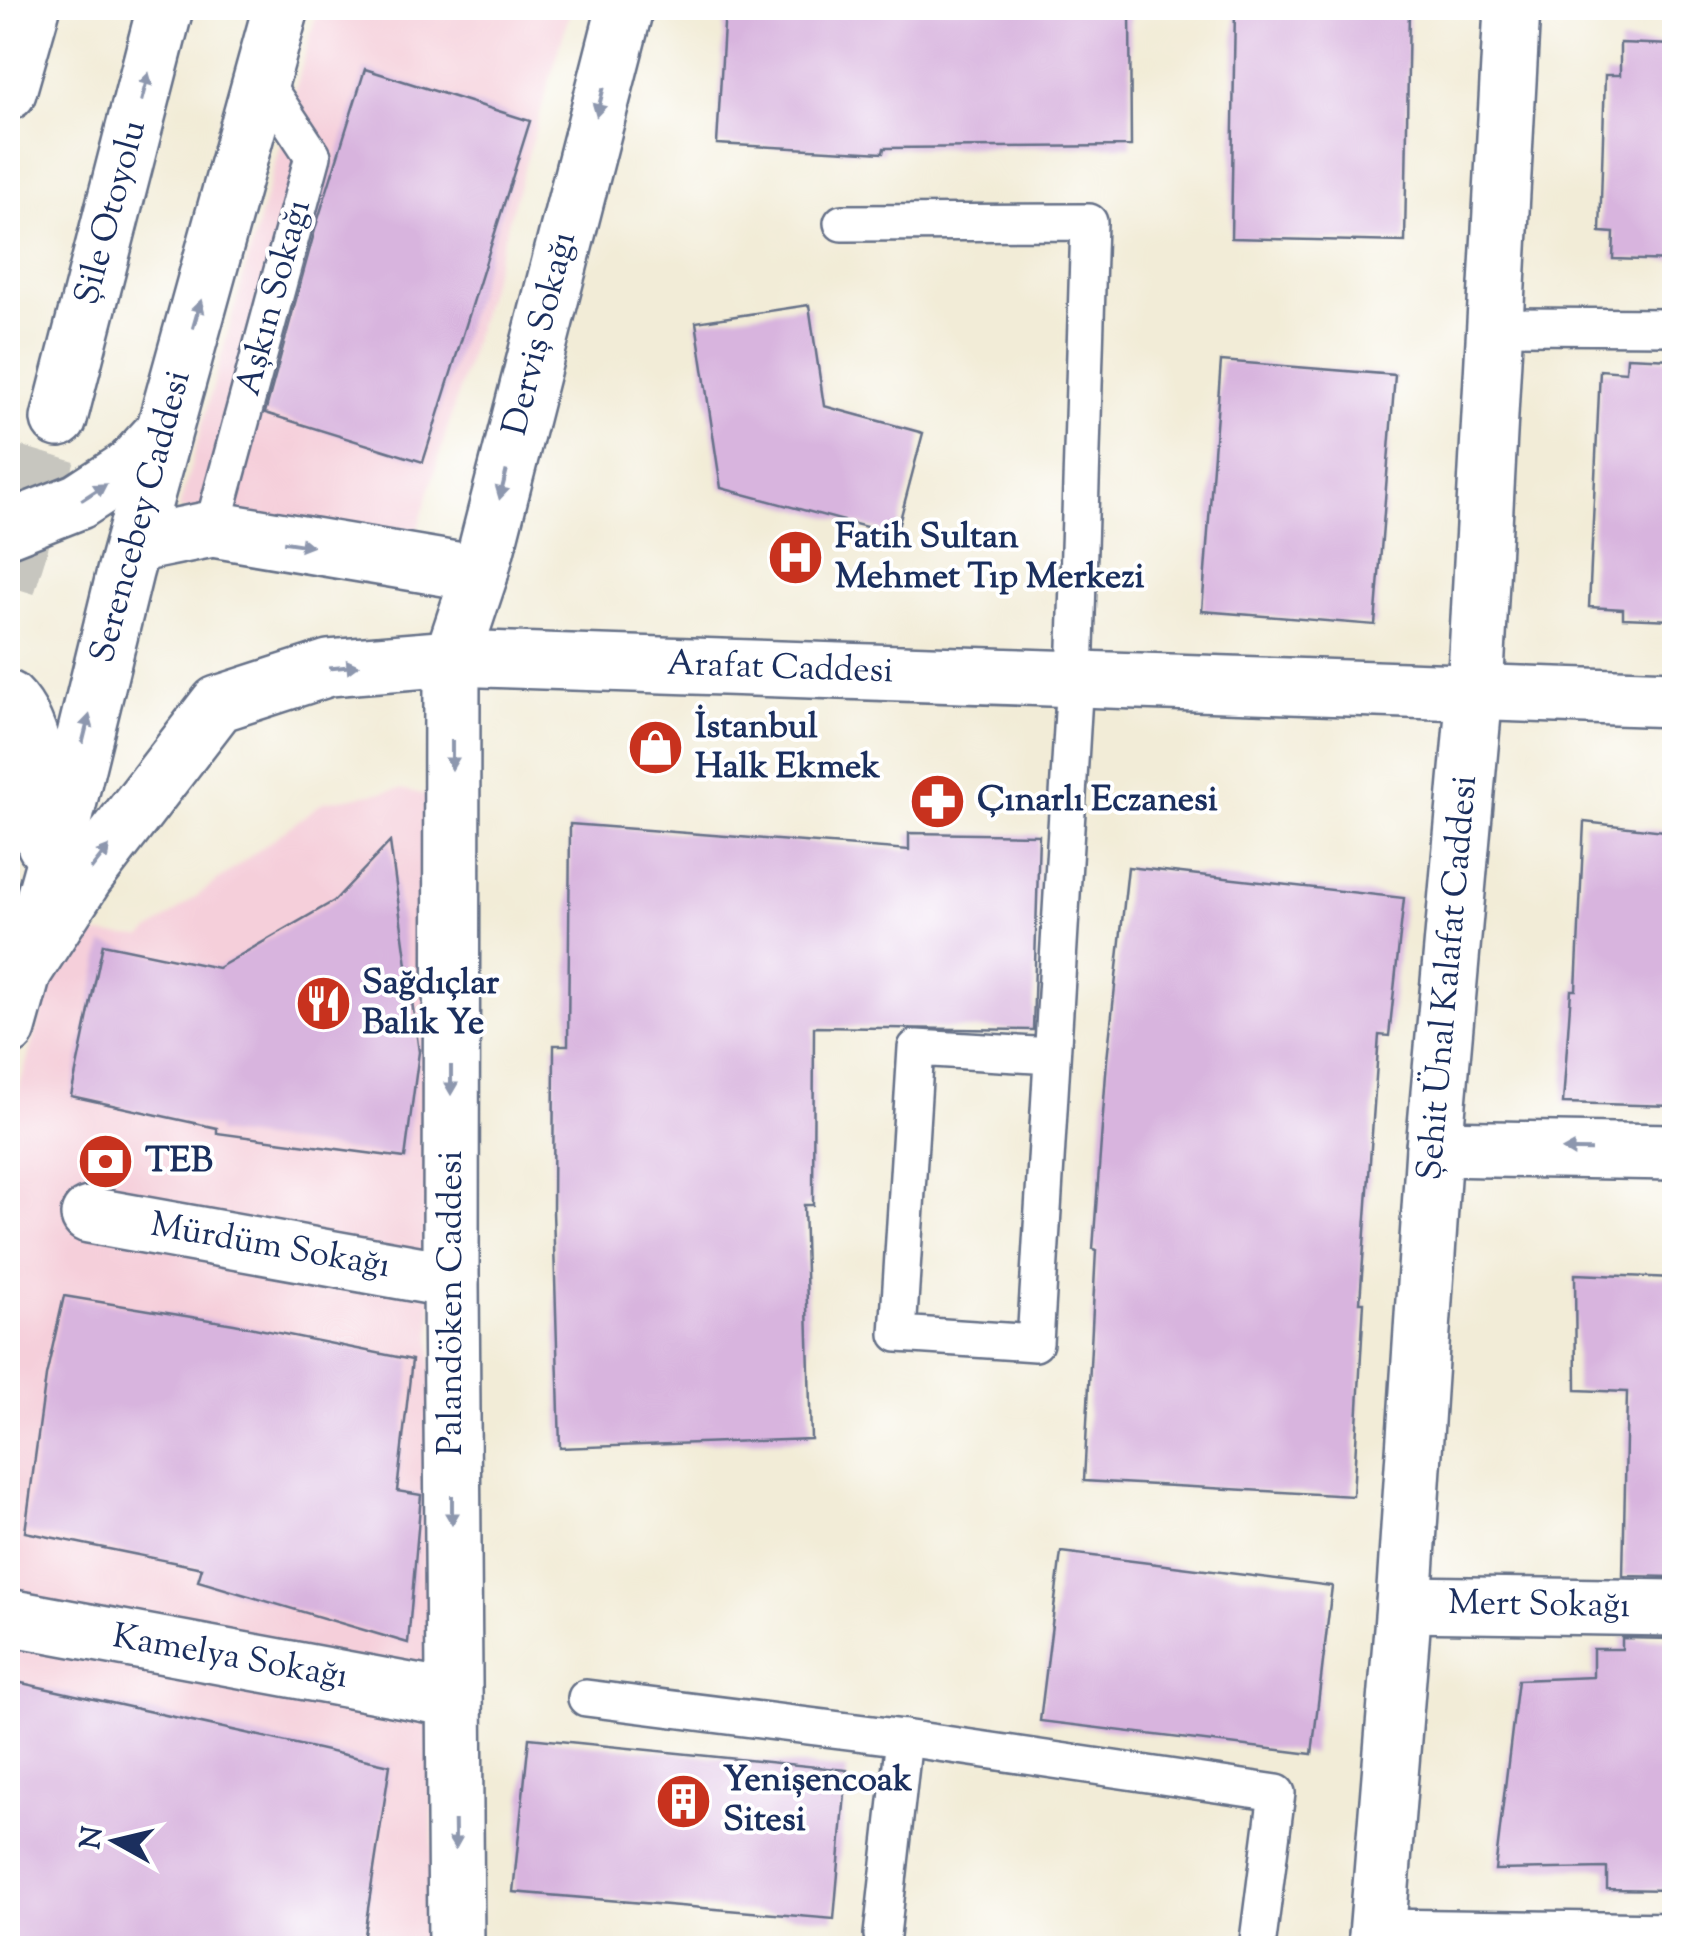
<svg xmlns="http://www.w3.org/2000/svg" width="1682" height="1956" font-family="'Sorts Mill Goudy',serif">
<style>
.built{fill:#f5cfda}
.building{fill:#d8b4de}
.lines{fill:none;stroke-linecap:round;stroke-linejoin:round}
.highway-tunnel{stroke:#c7c6bf;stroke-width:55;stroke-dasharray:55 28;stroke-linecap:butt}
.lane-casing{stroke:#667188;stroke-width:40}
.street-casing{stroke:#667188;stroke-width:60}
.secondary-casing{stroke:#667188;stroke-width:60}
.highway-casing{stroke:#667188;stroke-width:60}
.lane{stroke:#fff;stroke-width:35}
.street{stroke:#fff;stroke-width:55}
.secondary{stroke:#fff;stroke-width:55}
.highway{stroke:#fff;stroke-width:55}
.oneway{fill:#8d97ae}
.labels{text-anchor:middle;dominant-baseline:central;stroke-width:8;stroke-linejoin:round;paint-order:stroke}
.street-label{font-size:35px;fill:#1b2f5e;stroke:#fff}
.poi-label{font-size:35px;font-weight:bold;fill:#1b2f5e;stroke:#fff;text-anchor:start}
</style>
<rect width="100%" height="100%" fill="#fff"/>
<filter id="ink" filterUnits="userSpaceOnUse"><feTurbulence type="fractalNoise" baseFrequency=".01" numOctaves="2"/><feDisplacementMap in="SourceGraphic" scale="20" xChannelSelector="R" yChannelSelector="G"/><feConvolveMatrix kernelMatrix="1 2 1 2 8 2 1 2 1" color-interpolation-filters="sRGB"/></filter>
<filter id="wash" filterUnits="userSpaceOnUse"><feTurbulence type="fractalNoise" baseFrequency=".0048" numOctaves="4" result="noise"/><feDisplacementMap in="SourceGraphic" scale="40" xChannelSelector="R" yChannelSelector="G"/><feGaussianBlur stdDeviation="2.25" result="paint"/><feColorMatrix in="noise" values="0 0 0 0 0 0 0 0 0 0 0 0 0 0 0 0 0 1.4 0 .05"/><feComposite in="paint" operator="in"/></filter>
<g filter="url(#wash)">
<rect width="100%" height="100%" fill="#f2ecd7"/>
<g class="built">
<path d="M318,8H571L410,556L179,509Z"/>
<path d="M401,789L430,796L433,1948H8V1125L65,932L142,937L323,802Z"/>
</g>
<g id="blocks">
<g class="building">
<path d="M725,8H1130L1131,146L884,148L883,153L717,144Z"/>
<path d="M1235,8H1409L1405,242L1231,238Z"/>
<path d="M1620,43L1674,45V261L1613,259L1614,233L1600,232L1605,75H1620Z"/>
<path d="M365,69L530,121L423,462L265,413L316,226Z"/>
<path d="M809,305L824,406L923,433L896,535L721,488L696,322Z"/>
<path d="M1627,357L1673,359L1674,366V620L1623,618V609L1589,607L1600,370L1626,372Z"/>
<path d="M1221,361L1395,375L1375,625L1202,611Z"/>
<path d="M1584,822L1674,832V1106L1563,1103L1571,990H1576Z"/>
<path d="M570,824L909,850V833L1039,835L1033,1030L814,1027L813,1205H804L811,1439L560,1448L553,1210L554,1045H568Z"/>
<path d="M390,842L419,1052L405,1158L217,1133V1128L71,1096L103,944L218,968L334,901Z"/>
<path d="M1128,867L1404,898L1389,1036L1379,1035L1360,1302H1364L1353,1496L1084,1481L1096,1250L1093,1249L1107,1060Z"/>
<path d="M1575,1274L1674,1278V1577L1623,1576L1627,1392L1576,1390Z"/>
<path d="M64,1296L234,1324L412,1360L397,1491L421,1495L408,1643L198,1581L202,1568L25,1532L46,1376Z"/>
<path d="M1061,1552L1332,1586L1312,1754L1040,1721Z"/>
<path d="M1622,1638L1674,1639V1890L1607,1889V1868L1495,1870L1518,1680L1593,1677V1649H1622Z"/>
<path d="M8,1680L390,1765L362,1948H8Z"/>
<path d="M529,1738L847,1770L834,1919L513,1892Z"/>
</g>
</g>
</g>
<g filter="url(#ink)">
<use href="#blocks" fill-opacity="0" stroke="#667188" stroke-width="2.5"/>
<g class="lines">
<path class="highway-tunnel" d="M8,586L59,419"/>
<defs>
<g id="lane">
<path d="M842,223L1089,222L1075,679L1035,1343L898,1334L916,1048L1052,1056"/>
<path d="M1495,326L1674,327"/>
<path d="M212,529L313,156L262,79"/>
<path d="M586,1698L904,1738L1277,1793L1257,1948"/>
<path d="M882,1935L904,1738"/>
</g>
<g id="street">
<path d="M133,545L212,529L480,574"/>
<path d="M1434,1148L1674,1152"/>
<path d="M89,1215L451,1280"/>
<path d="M1404,1604L1674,1608"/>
<path d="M8,1617L453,1699"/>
<path d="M1377,1937L1674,1941"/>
</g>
<g id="secondary">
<path d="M8,529L79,501L131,467L163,432"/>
<path d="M8,699C38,728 45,803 45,844"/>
<path d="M26,968L85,877L218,704L329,668L452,658L1674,699"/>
<path d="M8,1028L53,866L125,572L281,8"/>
<path d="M456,1948L451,1280L452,658L480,574L625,8"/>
<path d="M1376,1948L1404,1604L1434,1148L1475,692L1512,8"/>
</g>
<g id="highway">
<path d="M8,92L32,8"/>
<path d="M59,419L165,8"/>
</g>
</defs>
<use href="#lane" class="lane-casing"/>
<use href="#street" class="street-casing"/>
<use href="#secondary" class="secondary-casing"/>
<use href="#highway" class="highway-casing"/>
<use href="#lane" class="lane"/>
<use href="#street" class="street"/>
<use href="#secondary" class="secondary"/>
<use href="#highway" class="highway"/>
</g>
<defs><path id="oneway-solid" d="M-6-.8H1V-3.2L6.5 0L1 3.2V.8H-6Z" transform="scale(2.5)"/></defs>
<g class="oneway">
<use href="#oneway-solid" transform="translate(145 87) rotate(-75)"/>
<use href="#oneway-solid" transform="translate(600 102) rotate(104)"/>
<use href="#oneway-solid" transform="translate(197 314) rotate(-74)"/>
<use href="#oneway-solid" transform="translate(503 485) rotate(104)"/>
<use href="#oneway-solid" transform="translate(94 492) rotate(-33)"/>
<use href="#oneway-solid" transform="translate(298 544) rotate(9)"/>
<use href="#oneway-solid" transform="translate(344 667) rotate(-6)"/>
<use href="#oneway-solid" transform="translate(86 729) rotate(-76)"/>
<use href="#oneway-solid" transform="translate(452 755) rotate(90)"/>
<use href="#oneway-solid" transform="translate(100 858) rotate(-52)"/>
<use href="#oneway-solid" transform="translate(451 1080) rotate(90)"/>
<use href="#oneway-solid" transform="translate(1577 1150) rotate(-179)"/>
<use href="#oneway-solid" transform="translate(452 1510) rotate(90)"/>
<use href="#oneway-solid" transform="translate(455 1835) rotate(89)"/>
</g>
</g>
<defs>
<symbol id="hospital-disc" viewBox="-11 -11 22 22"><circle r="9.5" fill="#c8321e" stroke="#fff"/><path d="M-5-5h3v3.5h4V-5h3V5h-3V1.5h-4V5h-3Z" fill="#fff"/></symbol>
<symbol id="shop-disc" viewBox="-11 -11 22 22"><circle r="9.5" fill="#c8321e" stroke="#fff"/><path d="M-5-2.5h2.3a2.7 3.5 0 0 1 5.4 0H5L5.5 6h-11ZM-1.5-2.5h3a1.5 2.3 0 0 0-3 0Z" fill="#fff"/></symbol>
<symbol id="pharmacy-disc" viewBox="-11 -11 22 22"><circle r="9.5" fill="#c8321e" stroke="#fff"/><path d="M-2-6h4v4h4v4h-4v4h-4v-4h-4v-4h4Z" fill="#fff"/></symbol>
<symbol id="restaurant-disc" viewBox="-11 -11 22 22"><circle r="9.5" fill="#c8321e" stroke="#fff"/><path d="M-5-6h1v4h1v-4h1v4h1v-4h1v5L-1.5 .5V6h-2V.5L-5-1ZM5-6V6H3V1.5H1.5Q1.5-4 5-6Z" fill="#fff"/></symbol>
<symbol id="bank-disc" viewBox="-11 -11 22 22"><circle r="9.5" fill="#c8321e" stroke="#fff"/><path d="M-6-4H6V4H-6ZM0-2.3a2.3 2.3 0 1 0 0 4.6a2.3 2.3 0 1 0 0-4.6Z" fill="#fff"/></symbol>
<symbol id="building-disc" viewBox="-11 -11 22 22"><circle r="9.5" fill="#c8321e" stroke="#fff"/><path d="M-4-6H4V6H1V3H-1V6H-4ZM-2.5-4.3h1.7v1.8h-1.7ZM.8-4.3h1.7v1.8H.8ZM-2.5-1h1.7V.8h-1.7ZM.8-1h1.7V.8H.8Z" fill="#fff"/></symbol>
</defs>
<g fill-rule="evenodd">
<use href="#hospital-disc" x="764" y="526" width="63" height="63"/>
<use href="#shop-disc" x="624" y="716" width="63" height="63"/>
<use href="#pharmacy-disc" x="906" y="770" width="63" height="63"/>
<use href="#restaurant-disc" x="292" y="972" width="63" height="63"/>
<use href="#bank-disc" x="74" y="1130" width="63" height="63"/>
<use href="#building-disc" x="652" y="1770" width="63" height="63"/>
</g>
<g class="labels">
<g class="street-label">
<text transform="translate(112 213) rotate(-75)">Şile Otoyolu</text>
<text transform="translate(275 298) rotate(-75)">Aşkın Sokağı</text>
<text transform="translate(541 334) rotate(-76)">Derviş Sokağı</text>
<text transform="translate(142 517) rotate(-75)">Serencebey Caddesi</text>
<text transform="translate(780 669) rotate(2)">Arafat Caddesi</text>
<text transform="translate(1449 978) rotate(-85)">Şehit Ünal Kalafat Caddesi</text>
<text transform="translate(270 1247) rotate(10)">Mürdüm Sokağı</text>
<text transform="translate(452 1303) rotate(-90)">Palandöken Caddesi</text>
<text transform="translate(1539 1606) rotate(1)">Mert Sokağı</text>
<text transform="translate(230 1658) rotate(10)">Kamelya Sokağı</text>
</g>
<g class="poi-label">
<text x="835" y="538">Fatih Sultan<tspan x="835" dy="40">Mehmet Tıp Merkezi</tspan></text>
<text x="695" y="728">İstanbul<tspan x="695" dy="40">Halk Ekmek</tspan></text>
<text x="977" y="801">Çınarlı Eczanesi</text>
<text x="362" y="984">Sağdıçlar<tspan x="362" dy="40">Balık Ye</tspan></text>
<text x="145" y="1162">TEB</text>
<text x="723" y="1781">Yenişencoak<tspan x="723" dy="40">Sitesi</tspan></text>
</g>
</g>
<rect width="1682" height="1956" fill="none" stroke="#fff" stroke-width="40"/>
<g transform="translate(115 1841) rotate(278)" stroke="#ffffff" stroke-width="8" paint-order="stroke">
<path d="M0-8L18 38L0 25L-18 38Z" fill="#1b2f5e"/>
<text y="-15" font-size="28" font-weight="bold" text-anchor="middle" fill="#1b2f5e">N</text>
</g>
</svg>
